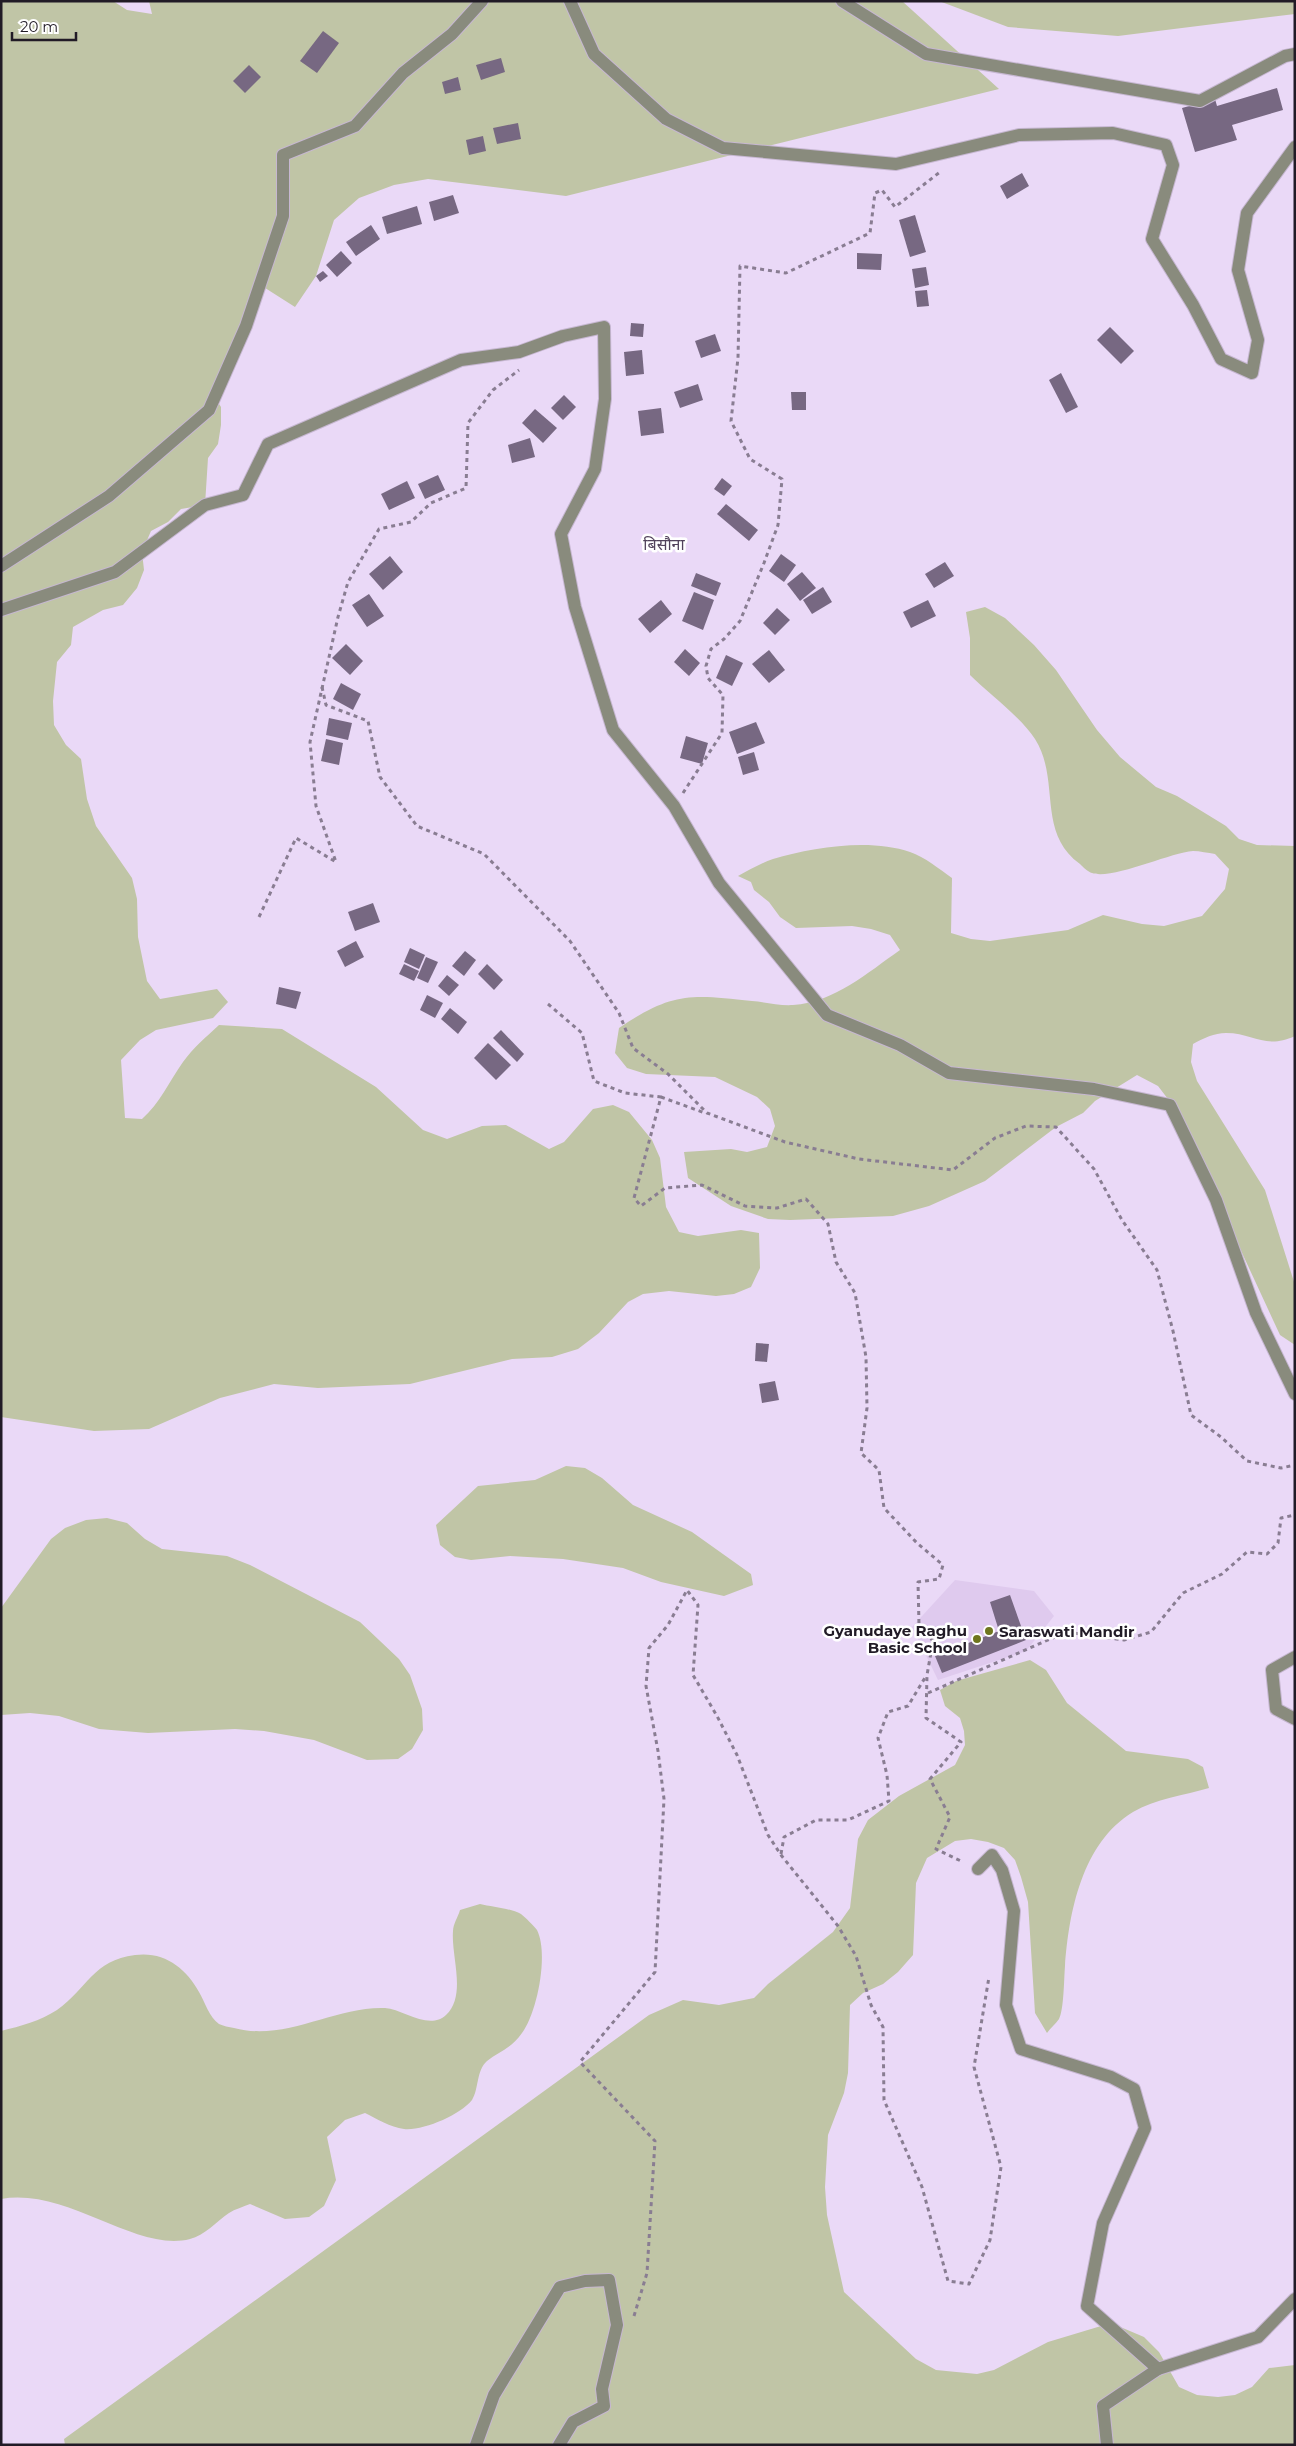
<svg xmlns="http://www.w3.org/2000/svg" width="1296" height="2446" font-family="Montserrat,'Noto Sans Devanagari',sans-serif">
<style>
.built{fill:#dfcaee}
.green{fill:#c0c5a6}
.building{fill:#776882}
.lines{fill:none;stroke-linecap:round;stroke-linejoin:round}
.street-casing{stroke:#c6b7d1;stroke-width:14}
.path{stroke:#897d92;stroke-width:3;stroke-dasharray:4 4;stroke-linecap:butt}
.street{stroke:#898b7d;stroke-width:12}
.poi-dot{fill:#6f761f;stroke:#fff;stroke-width:2}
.labels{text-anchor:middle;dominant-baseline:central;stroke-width:5;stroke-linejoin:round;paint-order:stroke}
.poi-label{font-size:15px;font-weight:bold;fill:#211b26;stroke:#fff;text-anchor:end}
.neighbourhood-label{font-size:16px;fill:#51425b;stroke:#fff}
</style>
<rect width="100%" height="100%" fill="#ead9f7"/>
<path class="built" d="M955,1580L1034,1591L1054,1616L1026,1651L938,1680L912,1627Z"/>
<g class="green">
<path d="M1,1H113L127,10L152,14L149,1H902L999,89L566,196L428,179L394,185L359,198L334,220L316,276L295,307L262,286L214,396L221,407V425L218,444L208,458L205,505L181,509L168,522L151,531L142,552L144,570L137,588L123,605L103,610L73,627L71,645L57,662L53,701L54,725L66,745L81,759L87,799L96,826L132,878L137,899L138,937L147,981L160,999L217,989L228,1002L213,1018L156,1030L140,1040L121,1060L125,1118L142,1119C160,1103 169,1082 183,1062C193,1048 206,1037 219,1025L282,1029L376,1087L423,1130L447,1139L482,1126L506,1125L549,1149L564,1142L593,1109L613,1105L629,1112L652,1140L660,1158L666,1207L679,1232L698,1236L741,1230L759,1233L760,1268L751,1287L734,1294L716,1296L669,1291L643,1294L628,1302L599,1333L578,1349L552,1357L512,1359L410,1384L318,1388L274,1384L220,1398L149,1429L94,1431L1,1417Z"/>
<path d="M939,1H1295V14L1118,36L1008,27Z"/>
<path d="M985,607L1005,618L1034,645L1056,670L1097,730L1120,757L1156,787L1177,796L1226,826L1239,839L1257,845L1295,846V1036C1265,1050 1254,1033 1226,1033C1214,1033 1204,1038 1193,1044L1191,1062L1197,1081L1265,1190L1295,1285V1345L1280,1335L1212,1188L1184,1120L1158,1086L1137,1075L1095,1101L1083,1113L1056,1127L985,1181L929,1206L893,1216L790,1220L768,1219L731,1206L688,1178L684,1152L731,1149L747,1152L767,1147L775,1126L770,1109L757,1097L715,1077L646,1074L627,1068L615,1053L619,1028C672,992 690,994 752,1001C765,1002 780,1006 793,1005C835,1002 867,973 900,950L890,935L871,929L852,926L796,928L780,917L769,902L754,890L751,882L738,876C749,870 761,863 773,859C812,847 871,838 910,852C925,857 939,869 952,878L951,933L971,939L990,941L1068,930L1103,915L1142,924L1164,926L1202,916L1225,889L1229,869L1215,854C1208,853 1200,851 1193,851C1169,853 1112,880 1092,873C1088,872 1083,867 1080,864C1036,832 1061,780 1035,739C1021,717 989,694 970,675V638L966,612Z"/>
<path d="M566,1466L585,1468L602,1478L633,1505L692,1532L751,1574L753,1585L724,1596L661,1582L623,1568L563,1559L510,1556L471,1560L455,1557L440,1545L436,1525L478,1486L535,1480Z"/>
<path d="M107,1518L127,1523L145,1539L162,1549L227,1556L250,1565L360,1622L399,1659L410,1675L422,1709L423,1730L412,1749L398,1759L367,1760L314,1740L264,1731L235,1729L148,1733L99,1729L59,1716L30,1713L1,1715V1608L51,1539L65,1528L86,1520Z"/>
<path d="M1030,1660L1046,1670L1067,1703L1126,1751L1188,1759L1203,1767L1209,1788C1185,1795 1155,1799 1133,1812C1082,1843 1069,1912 1065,1966C1064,1978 1064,2010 1059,2019C1056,2024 1050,2028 1047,2033L1035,2013L1028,1902L1021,1877L1015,1860L1004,1848L988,1842L971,1839L955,1841L927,1858L916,1883L913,1955L898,1972L883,1984L863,1993L850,2005L848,2073L844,2093L828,2135L825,2187L827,2215L844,2292L916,2359L936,2370L977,2374L994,2370L1048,2342L1111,2323L1144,2337L1159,2352L1179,2387L1197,2395L1218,2397L1235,2395L1252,2387L1269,2368L1295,2365V2445H65L64,2439L649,2015L683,2000L719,2005L754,1998L768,1984L833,1932L850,1908L858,1839L868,1820L899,1796L955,1765L965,1745L964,1731L960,1718L945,1706L940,1690L956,1681Z"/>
<path d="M480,1904C492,1907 510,1908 521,1914C525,1917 534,1926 537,1930C549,1954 537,2013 522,2033C511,2049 499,2051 487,2061C476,2071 479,2089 472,2100C460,2115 423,2131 404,2129C390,2127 377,2119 365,2113L345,2120L327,2137L336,2180L324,2206L309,2217L285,2219L250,2204C243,2207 235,2209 229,2213C217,2221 204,2236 190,2239C136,2253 67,2187 1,2199V2031C21,2026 40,2021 57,2010C87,1989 93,1960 135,1955C164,1951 186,1968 199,1992C205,2002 209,2017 219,2024C223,2026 229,2027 234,2028C286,2042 334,2006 385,2008C403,2009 429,2031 446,2015C467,1995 451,1957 453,1931C453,1924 458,1917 460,1910Z"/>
</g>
<g class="building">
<path d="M323,31L339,43L317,73L300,61Z"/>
<path d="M501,58L505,72L481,80L476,65Z"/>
<path d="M249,65L261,77L245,93L233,81Z"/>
<path d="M458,77L461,90L445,94L442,82Z"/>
<path d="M1277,88L1283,110L1232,125L1237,140L1195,152L1182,108L1215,99L1217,106Z"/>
<path d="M518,123L521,139L497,144L493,128Z"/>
<path d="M483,136L486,151L469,155L466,140Z"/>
<path d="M1022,173L1029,186L1007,199L1000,186Z"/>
<path d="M453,195L459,213L434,221L429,202Z"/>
<path d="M417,206L422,224L387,234L382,217Z"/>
<path d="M915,215L926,252L910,257L899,220Z"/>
<path d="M371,225L380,239L356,256L346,242Z"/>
<path d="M341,251L352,263L337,277L326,265Z"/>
<path d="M857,253L882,254L881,270L857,269Z"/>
<path d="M926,267L929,285L915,288L912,269Z"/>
<path d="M323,271L328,276L320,282L316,276Z"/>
<path d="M927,290L929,306L917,307L915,291Z"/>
<path d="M631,323L644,324L643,337L630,336Z"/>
<path d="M1110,327L1134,351L1121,364L1097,340Z"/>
<path d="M715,334L721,351L701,358L695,341Z"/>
<path d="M642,350L644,374L626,376L624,352Z"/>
<path d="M1061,373L1078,407L1066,413L1049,380Z"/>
<path d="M698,384L703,400L680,408L674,392Z"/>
<path d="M791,392H806V410H792Z"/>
<path d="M564,395L576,407L563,420L551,408Z"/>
<path d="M661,408L664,433L641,436L638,411Z"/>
<path d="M535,409L557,428L543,443L522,423Z"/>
<path d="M530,438L535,457L512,463L508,445Z"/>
<path d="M438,475L445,490L425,499L418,484Z"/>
<path d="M722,478L732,486L724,496L714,489Z"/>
<path d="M407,481L415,498L389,510L381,494Z"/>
<path d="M726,504L758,530L749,541L717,514Z"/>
<path d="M781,554L796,565L784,582L769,571Z"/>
<path d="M390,556L403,572L383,590L369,574Z"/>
<path d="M945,562L954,576L934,588L925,574Z"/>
<path d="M802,572L816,588L800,601L787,584Z"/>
<path d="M696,573L721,583L716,596L691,586Z"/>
<path d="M823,587L832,602L812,614L803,600Z"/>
<path d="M694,592L714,600L703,630L682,621Z"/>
<path d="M369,594L384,616L367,627L352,605Z"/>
<path d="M661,600L672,614L650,633L638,619Z"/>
<path d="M928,600L936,616L911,628L903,612Z"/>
<path d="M777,608L790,620L775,635L763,623Z"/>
<path d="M346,644L363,661L350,675L332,658Z"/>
<path d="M685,649L700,663L689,676L674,662Z"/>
<path d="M769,650L785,670L769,683L752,664Z"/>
<path d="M726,655L743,663L732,686L716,678Z"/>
<path d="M341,683L361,694L353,710L333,699Z"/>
<path d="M329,718L352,723L348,740L326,735Z"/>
<path d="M756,722L765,743L737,754L729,732Z"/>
<path d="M686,736L708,743L702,764L680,758Z"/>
<path d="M326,739L343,743L339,765L321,761Z"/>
<path d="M754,752L759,770L743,775L738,757Z"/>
<path d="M373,903L380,922L355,931L348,912Z"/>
<path d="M356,941L364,957L345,967L337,951Z"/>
<path d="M410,948L425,955L419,969L404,962Z"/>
<path d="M465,951L476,960L464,976L452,966Z"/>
<path d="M426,957L438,962L428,983L417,978Z"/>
<path d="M404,964L419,971L414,981L399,974Z"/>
<path d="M487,964L503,980L494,990L478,974Z"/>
<path d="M447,975L459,985L449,996L438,986Z"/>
<path d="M279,987L301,992L296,1009L276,1004Z"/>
<path d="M427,995L443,1003L435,1018L420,1010Z"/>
<path d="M450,1008L467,1022L458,1034L441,1019Z"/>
<path d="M501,1030L524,1054L517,1062L493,1038Z"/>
<path d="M488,1043L511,1065L496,1080L474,1058Z"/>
<path d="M756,1343L769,1344L767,1362L755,1361Z"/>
<path d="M775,1381L779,1400L762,1403L759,1384Z"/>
<path d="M1010,1595L1026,1640L942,1673L935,1656L999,1631L990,1602Z"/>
</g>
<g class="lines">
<defs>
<g id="street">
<path d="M570,1L594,54L666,119L723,148L896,164L1019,135L1113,133L1166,145L1173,165L1152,239L1193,305L1221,359L1252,373L1258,340L1238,270L1247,213L1295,147"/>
<path d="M842,1L926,54L1200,101L1285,56L1295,54"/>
<path d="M1,566L109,496L209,410L246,326L283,216V155L355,126L403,73L452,34L482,1"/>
<path d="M1,610L115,572L205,505L243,495L268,444L461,360L519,352L563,336L604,327L605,399L595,469L561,534L575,607L613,730L674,806L719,883L827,1015L900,1045L949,1073L1094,1089L1170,1105L1216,1200L1256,1313L1295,1394"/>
<path d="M1295,1657L1272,1670L1276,1709L1295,1719"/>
<path d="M978,1869L992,1855L1002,1870L1014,1911L1006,2005L1021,2049L1111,2077L1134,2089L1145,2128L1103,2223L1087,2306L1158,2369"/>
<path d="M476,2445L494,2395L560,2287L585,2281L609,2280L617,2325L602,2389L604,2406L573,2422L559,2445"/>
<path d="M1107,2445L1103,2406L1158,2369L1258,2337L1295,2299"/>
</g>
</defs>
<use href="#street" class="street-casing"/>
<g class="path">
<path d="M322,687L326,705L368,721L380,777L417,826L484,854L570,941L619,1013L633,1048L668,1074L707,1113L785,1142L859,1159L953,1170L995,1138L1026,1126L1056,1127L1094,1169L1122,1220L1157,1270L1173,1331L1191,1415L1221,1437L1247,1461L1281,1468L1295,1465"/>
<path d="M683,793L722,733L723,695L708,678L706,666L711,649L724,639L740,621L764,563L778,525L782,479L750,459L731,421L738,358L740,266L786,273L870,233L875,193L882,190L895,207L940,172"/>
<path d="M259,917L296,838L336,862L316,806L310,742L338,617L348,582L379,529L411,522L431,503L466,488L468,423L493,390L519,370"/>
<path d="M548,1004L582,1033L594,1081L625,1093L661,1097L634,1198L641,1206L665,1188L702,1185L745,1206L777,1208L806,1199L828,1224L836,1262L855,1293L866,1357L867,1408L861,1453L879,1470L884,1508L917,1543L943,1565L939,1579L918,1582L919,1625L933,1641L927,1675L926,1718L961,1742L930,1779L950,1817L936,1849L963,1862"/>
<path d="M661,1097L705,1113"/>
<path d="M928,1693L1066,1632L1124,1640L1151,1632L1183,1593L1222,1574L1247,1552L1267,1554L1278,1543L1281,1518L1295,1515"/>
<path d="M781,1854L784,1837L816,1820H848L889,1801L887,1775L878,1738L888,1712L908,1706L926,1676"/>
<path d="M634,2316L647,2273L655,2141L580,2062L655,1972L664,1799L658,1751L646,1686L649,1648L668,1625L687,1590L698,1605L693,1675L717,1716L737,1755L768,1835L781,1855L838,1926L856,1956L871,2005L883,2027L884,2100L922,2187L948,2281L969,2284L990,2240L1001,2167L974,2067L989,1977"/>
</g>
<use href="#street" class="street"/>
</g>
<g class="poi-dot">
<circle cx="989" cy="1631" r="5"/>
<circle cx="977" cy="1639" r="5"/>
</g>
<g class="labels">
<g class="poi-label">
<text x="967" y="1630">Gyanudaye Raghu<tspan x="967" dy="17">Basic School</tspan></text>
<text x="999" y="1631" text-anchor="start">Saraswati Mandir</text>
</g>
<g class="neighbourhood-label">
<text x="664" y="544">बिसौना</text>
</g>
</g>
<rect width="1296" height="2446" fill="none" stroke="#211b26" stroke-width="5"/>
<path d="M12 32v8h64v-8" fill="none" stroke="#211b26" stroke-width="2.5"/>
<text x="20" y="32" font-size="15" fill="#211b26" stroke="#ffffff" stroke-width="4" paint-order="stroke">20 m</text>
</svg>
